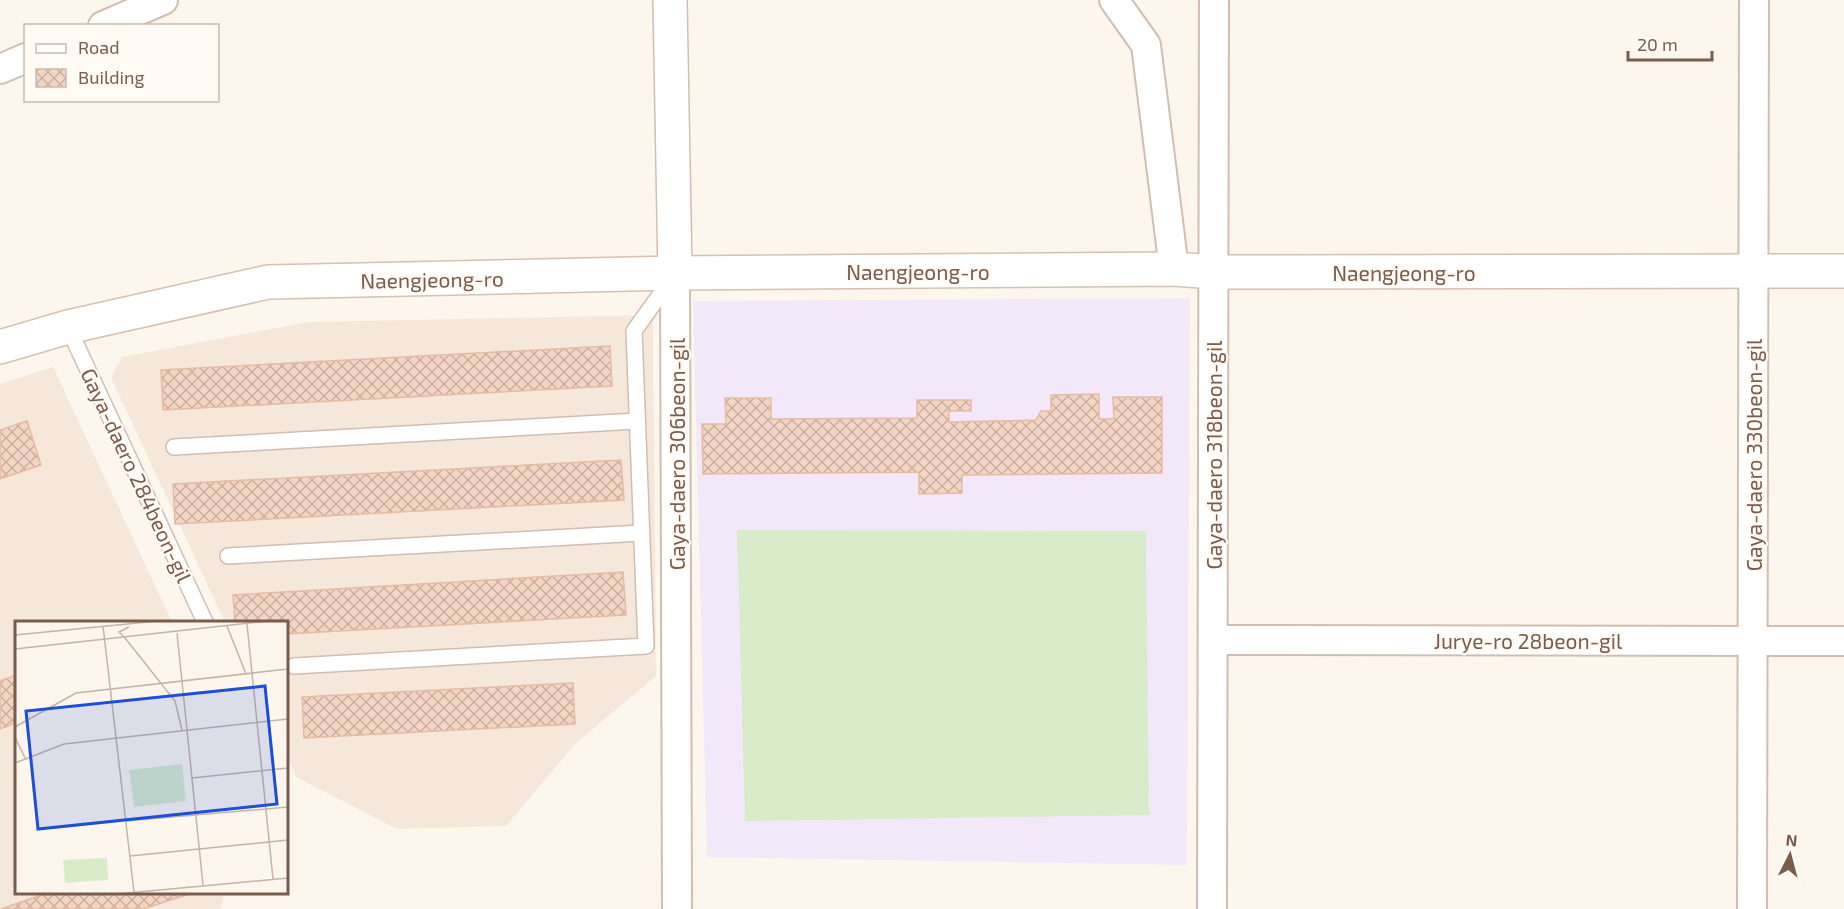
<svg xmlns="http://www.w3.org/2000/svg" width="1844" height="909" font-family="'Exo 2',sans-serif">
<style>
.residential{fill:#f5e8da}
.education{fill:#f3e8fa}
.pitch{fill:#d8ecc9}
.building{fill:url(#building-cross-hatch);stroke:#e6bba3;stroke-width:1.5}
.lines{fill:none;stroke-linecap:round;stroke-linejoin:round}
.service-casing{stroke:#d1beb0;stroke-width:18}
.minor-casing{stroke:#d1beb0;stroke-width:32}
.tertiary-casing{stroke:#d1beb0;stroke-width:36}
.secondary-casing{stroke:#d6c0b0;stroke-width:36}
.service{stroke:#fff;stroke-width:15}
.minor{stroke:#fff;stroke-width:28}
.tertiary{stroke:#fff;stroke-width:33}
.secondary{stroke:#fff;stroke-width:33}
.labels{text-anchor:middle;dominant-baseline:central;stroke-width:4.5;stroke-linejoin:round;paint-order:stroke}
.street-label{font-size:21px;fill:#7a5c4d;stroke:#fffaf3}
.inset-road{fill:none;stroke:#c5b3a7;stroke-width:1.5}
.view{fill:#1d4ed8;fill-opacity:0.15;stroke:#1d4ed8;stroke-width:3}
.inset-edge{fill:none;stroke:#7a5c4d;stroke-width:3}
</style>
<defs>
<pattern id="building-cross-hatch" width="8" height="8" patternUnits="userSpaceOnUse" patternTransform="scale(1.5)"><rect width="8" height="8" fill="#f3d5c3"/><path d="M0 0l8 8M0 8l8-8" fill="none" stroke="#cab0a1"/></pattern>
</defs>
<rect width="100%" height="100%" fill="#fdf6ec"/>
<g class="residential">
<path d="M653,315L656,676L576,743L506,826L397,829L296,777L287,755L286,622H225L111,378L122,357L308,322Z"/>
<path d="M53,367L172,622H16V892L224,893L221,909H0V384Z"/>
</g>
<path class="education" d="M1190,298L1187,865L707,857L693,301Z"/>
<path class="pitch" d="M737,530L1146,531L1149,815L745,821Z"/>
<g class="building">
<path d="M610,346L612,386L163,410L161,370Z"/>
<path d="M1099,394V419H1114L1113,397H1162V473L962,475V493L919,494V472L703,474L702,424H726L725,398H771V419L917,418V400H971V411H949V422L1036,420L1041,411H1051V395Z"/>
<path d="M27,421L41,465L0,479V430Z"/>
<path d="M621,460L624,500L175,524L173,484Z"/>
<path d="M623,572L626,615L286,634V622H235L233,595Z"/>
<path d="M16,675V723L0,729V681Z"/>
<path d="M573,683L575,724L304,738L302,697Z"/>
<path d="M50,892H185L186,895L143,909H1Z"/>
</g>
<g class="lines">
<defs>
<g id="service">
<path d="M68,327L205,622"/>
<path d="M174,447L637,421"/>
<path d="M228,556L641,533"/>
<path d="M294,666L646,646L634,331L672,278"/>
</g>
<g id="minor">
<path d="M1114,0L1146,45L1174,269"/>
<path d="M103,26L163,0"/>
<path d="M0,69L26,58"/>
<path d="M675,273L677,909"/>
<path d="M1213,640L1844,641"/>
<path d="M1212,909L1214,0"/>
<path d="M1752,909L1754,0"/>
</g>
<path id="tertiary" d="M670,0L675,273"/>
<path id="secondary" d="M0,347L68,327L268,282L675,273L1174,269L1214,272L1844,271"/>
</defs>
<use href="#service" class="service-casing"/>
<use href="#minor" class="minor-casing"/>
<use href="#tertiary" class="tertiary-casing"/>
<use href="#secondary" class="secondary-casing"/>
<use href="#service" class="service"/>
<use href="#minor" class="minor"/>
<use href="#tertiary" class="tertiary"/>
<use href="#secondary" class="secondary"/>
</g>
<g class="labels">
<g class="street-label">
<text x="918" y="271">Naengjeong-ro</text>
<text x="1404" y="272">Naengjeong-ro</text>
<text transform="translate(432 279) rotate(-1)">Naengjeong-ro</text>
<text transform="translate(676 454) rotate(-90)">Gaya-daero 306beon-gil</text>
<text transform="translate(1213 455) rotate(-90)">Gaya-daero 318beon-gil</text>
<text transform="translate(1753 455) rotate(-90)">Gaya-daero 330beon-gil</text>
<text transform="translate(137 475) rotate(65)">Gaya-daero 284beon-gil</text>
<text x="1528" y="640">Jurye-ro 28beon-gil</text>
</g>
</g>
<g transform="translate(15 621)">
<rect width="273" height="273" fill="#fdf6ec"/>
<path d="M167,143L171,180L119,186L114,149ZM92,237L93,259L50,262L48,239Z" fill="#d8ecc9"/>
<path class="inset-road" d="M232,3L258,258M88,5L119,271M212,5L231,53M162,12L188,264M0,14L143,0M110,17L160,80L167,109M110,17L104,11L114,6M0,28L253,0M0,106L61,72L273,48M0,116L10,137M0,142L49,123L273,98M177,157L273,147M111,200L273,186M115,235L273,219M102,273L273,257"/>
<path class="view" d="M250,65L262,183L23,208L11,90Z"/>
<rect width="273" height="273" class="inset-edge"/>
</g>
<rect x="24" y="24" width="195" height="78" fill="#fffaf3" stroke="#cabbb1" stroke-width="1.5"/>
<rect x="36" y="44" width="30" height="9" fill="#ffffff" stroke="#cabbb1" stroke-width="1.5"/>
<text x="78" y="54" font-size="18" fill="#7a5c4d">Road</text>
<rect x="36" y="69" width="30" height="18" fill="url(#building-cross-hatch)" stroke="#cabbb1" stroke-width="1.5"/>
<text x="78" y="84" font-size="18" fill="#7a5c4d">Building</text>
<g transform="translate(1790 855) rotate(6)" stroke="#fffaf3" stroke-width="4.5" paint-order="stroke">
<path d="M0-4.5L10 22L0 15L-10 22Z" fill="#7a5c4d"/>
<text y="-9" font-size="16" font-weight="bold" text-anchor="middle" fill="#7a5c4d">N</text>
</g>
<path d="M1628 51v9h84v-9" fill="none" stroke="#7a5c4d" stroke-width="3"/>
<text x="1637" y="51" font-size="18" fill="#7a5c4d" stroke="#fffaf3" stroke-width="4.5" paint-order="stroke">20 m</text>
</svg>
